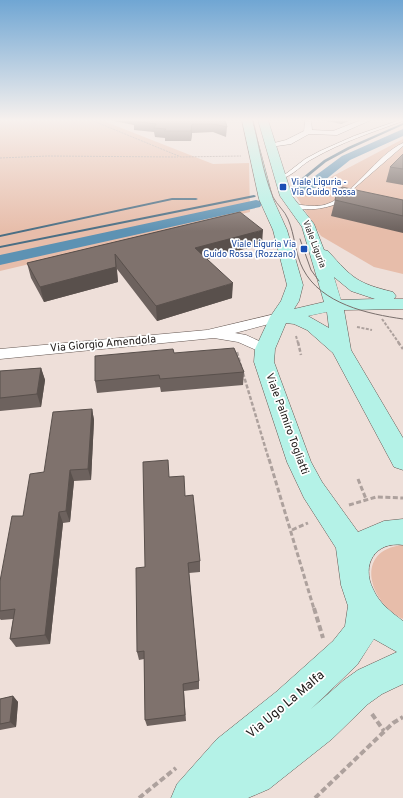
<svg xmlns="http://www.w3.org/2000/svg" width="403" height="798" font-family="Overpass,sans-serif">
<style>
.green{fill:#e7bdaa}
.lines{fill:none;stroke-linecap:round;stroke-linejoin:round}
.stream{fill:#4a6e84;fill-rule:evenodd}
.canal{fill:#5d92b3;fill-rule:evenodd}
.lane-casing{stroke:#665954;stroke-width:1}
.street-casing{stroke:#665954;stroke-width:1}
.secondary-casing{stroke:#665954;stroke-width:1}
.path-far4{stroke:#ada19d;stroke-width:1;stroke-dasharray:2 1;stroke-linecap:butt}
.path-far3{stroke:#ada19d;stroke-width:2;stroke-dasharray:3 1.5;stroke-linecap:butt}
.path-far2{stroke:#ada19d;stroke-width:2.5;stroke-dasharray:4 2;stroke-linecap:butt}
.path-far1{stroke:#ada19d;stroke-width:3;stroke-dasharray:5 2.5;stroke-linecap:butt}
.path{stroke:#ada19d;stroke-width:4;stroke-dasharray:6 3;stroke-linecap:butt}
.lane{fill:#fff;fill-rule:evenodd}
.street{fill:#fff;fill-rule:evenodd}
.secondary{fill:#b4f2e7;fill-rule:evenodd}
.tram{stroke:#7a706d;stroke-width:1}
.wall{fill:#6d625e}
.shaded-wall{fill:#59504c}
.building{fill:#7f726d;stroke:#59504c}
.transit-dot{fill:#1a4fb4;stroke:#fff;stroke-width:1.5}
.labels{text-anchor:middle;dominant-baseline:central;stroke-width:3.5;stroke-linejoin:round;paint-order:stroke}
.far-transit-label{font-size:9px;fill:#164399;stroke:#fff;text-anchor:start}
.far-street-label{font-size:9px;fill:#1f1a18;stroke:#fff}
.street-label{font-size:11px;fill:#1f1a18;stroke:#fff}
.near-street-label{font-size:13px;fill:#1f1a18;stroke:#fff}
</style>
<rect width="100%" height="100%" fill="#eedfd9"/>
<g class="green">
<path d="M0,120H101L213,164L249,163L250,212L0,271Z"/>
<path d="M403,139V274L374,267L321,236L296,196L316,189L333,176Z"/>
<path d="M403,545V619C369,603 353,550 403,545Z"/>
</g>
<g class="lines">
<g class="stream">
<path d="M403,123V125L350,149L326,162L294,188L291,187L324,160L348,147Z"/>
<path d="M254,195L256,196L255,197L0,248V246Z"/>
<path d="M172,198H196L198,199L196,200H172L0,237V235Z"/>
</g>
<g class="canal">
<path d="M403,129V136L350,160L315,188L295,196L289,192L291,189L307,182L342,156Z"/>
<path d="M256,200L260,201L262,204L260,207L0,265V255Z"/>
</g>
<defs>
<g id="lane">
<path d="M400,120H403V121C373,132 342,142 314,158C301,164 294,176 280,179L278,178L287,173L305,159L320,151L354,136Z"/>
<path d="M403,143V146L336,204C325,209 301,212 290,206L293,204C303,205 317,208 327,204C354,195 376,155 403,143Z"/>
</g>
<g id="street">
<path d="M305,120H311L312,130L333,131L361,120H371L337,135L309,134L291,144L270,147L266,145L286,140L304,131Z"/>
<path d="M279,313L284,314L286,317L284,320L235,333L246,335L270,346L273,349L270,352L265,354L238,342L214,338L0,359V349L207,330Z"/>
</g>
<path id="secondary" d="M242,120H252L273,199L287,230L303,285L299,301L294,309L324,302L302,227L280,196L258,120H268L292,196L314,224L324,250L328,251C353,279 357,283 393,292L396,296L394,299H403V309L344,310L351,350L403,438V470L394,467L333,353L307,330L294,324L286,323L275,349L274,362L311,462L322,482L358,532L384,521L403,519V545C375,541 361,565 373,589C379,603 391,612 403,621V684L382,694L368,704L332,739L269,789L248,798H171L177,784L217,739L276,692L333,641L345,626L348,606L341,585L336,548L304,498L287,462L254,362L255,349L270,317L281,301L287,285L273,230L259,199ZM334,277L351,291L375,299L341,300ZM327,312L329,328L308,316ZM374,639L397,652L358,670L344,680L311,709L357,665Z"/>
</defs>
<use href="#lane" class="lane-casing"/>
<use href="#street" class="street-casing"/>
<use href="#secondary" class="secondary-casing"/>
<g class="path-far4">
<path d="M91,120L181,157L241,156"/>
<path d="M0,158L48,156L178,157"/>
</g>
<g class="path-far3">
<path d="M382,319L399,343"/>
<path d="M357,327L372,330"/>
<path d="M296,336L298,343"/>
</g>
<g class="path-far2">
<path d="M298,342L301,355"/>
<path d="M398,342L403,349"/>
<path d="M237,352L241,366"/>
<path d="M243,373L269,460"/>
</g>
<g class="path-far1">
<path d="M269,459L314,609"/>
<path d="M358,479L366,499"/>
<path d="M349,505L376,497L403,498"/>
<path d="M292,530L308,523"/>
</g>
<g class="path">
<path d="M314,608L323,638"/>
<path d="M372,714L384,731"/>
<path d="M139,798L176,768"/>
<path d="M315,798L393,723L403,717"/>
</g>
<use href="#lane" class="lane"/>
<use href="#street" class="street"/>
<use href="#secondary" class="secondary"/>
<g class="tram">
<path d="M253,120C259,145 263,173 273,197C277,205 285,211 288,219C295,235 295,254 303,269C321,304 368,314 403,319"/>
<path d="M300,239L311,270L319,281"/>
</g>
</g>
<g class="wall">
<path d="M109,120H225L227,127L226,137L213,132L192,133L191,141H165V138L155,137L154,132L134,130V125Z"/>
<path d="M322,120H351L341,124Z"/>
<path d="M403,154V185L386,182L390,167Z"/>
<path d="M335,200H403V233L331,216Z"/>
<path d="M240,212L262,244L207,259L232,298L157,321L117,269L118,282L44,302L31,278L27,263Z"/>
<path d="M174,353L244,372L243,385L161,392L160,387L97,393L95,381Z"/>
<path d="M41,368L45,380L41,407L0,411V371Z"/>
<path d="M92,409L94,420L91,480L74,481L70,522L63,523L50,644L16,647L10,639L13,619L1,620L0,619V581L23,516L44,472Z"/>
<path d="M169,477L185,496L200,561V572L189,573L199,681V689L184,691L186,721L147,726L145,720L144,659L139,660L137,652L145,567Z"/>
<path d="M13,696L18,702L16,727L0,730V699Z"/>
</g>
<g class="shaded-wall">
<path d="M341,120H351L341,124Z"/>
<path d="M192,124V133L191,141V131Z"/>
<path d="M263,230L262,244L196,262L195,248Z"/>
<path d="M115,254L118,282L44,302L40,287Z"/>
<path d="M233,283L232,298L157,321L156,306Z"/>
<path d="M41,368L45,380L41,407L37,394Z"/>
<path d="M92,409L94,420L91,480L88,469Z"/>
<path d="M70,470L74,481L70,522L66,511Z"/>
<path d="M59,512L63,523L50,644L45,635Z"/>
<path d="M13,696L18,702L16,727L10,722Z"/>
</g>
<g class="building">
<path d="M134,120H225L227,127L213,124H192L191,131H164L166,129L154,128L156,124L134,121Z"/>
<path d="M403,154V169L390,167Z"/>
<path d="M342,187L403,200V216L335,200L337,191Z"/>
<path d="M240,212L263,230L195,248L233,283L156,306L115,254L116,267L40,287L27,263Z"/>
<path d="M234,348L244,372L160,379L159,375L95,381V356L173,349L174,353Z"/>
<path d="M41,368L37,394L0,398V371Z"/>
<path d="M92,409L88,469L70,470L66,511L59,512L45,635L10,639L15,609L0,611V581L12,516H23L30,474L44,472L53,412Z"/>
<path d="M168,460L169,477L184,476L185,496L193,495L200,561L188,563L199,681L183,684L185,715L145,720L144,651L137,652L136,568L145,567L143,462Z"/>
<path d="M13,696L10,722L0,724V699Z"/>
</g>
<linearGradient id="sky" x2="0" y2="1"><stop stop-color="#70a6d3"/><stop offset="0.52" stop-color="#f7f1ee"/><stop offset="1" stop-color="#f7f1ee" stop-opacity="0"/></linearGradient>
<rect width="403" height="231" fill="url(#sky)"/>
<g class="transit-dot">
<rect x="279" y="183" width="8" height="8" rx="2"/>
<rect x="300" y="245" width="8" height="8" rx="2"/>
</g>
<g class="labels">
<g class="far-transit-label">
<text x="291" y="182">Viale Liguria -<tspan x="291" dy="10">Via Guido Rossa</tspan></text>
<text x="296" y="244" text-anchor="end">Viale Liguria Via<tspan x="296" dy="10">Guido Rossa (Rozzano)</tspan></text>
</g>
<g class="far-street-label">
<text transform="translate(314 244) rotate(69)">Viale Liguria</text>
</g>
<g class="street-label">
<text transform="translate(103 344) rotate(-5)">Via Giorgio Amendola</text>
<text transform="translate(287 424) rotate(70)">Viale Palmiro Togliatti</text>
</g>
<g class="near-street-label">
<text transform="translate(286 705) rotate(-40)">Via Ugo La Malfa</text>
</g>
</g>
</svg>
